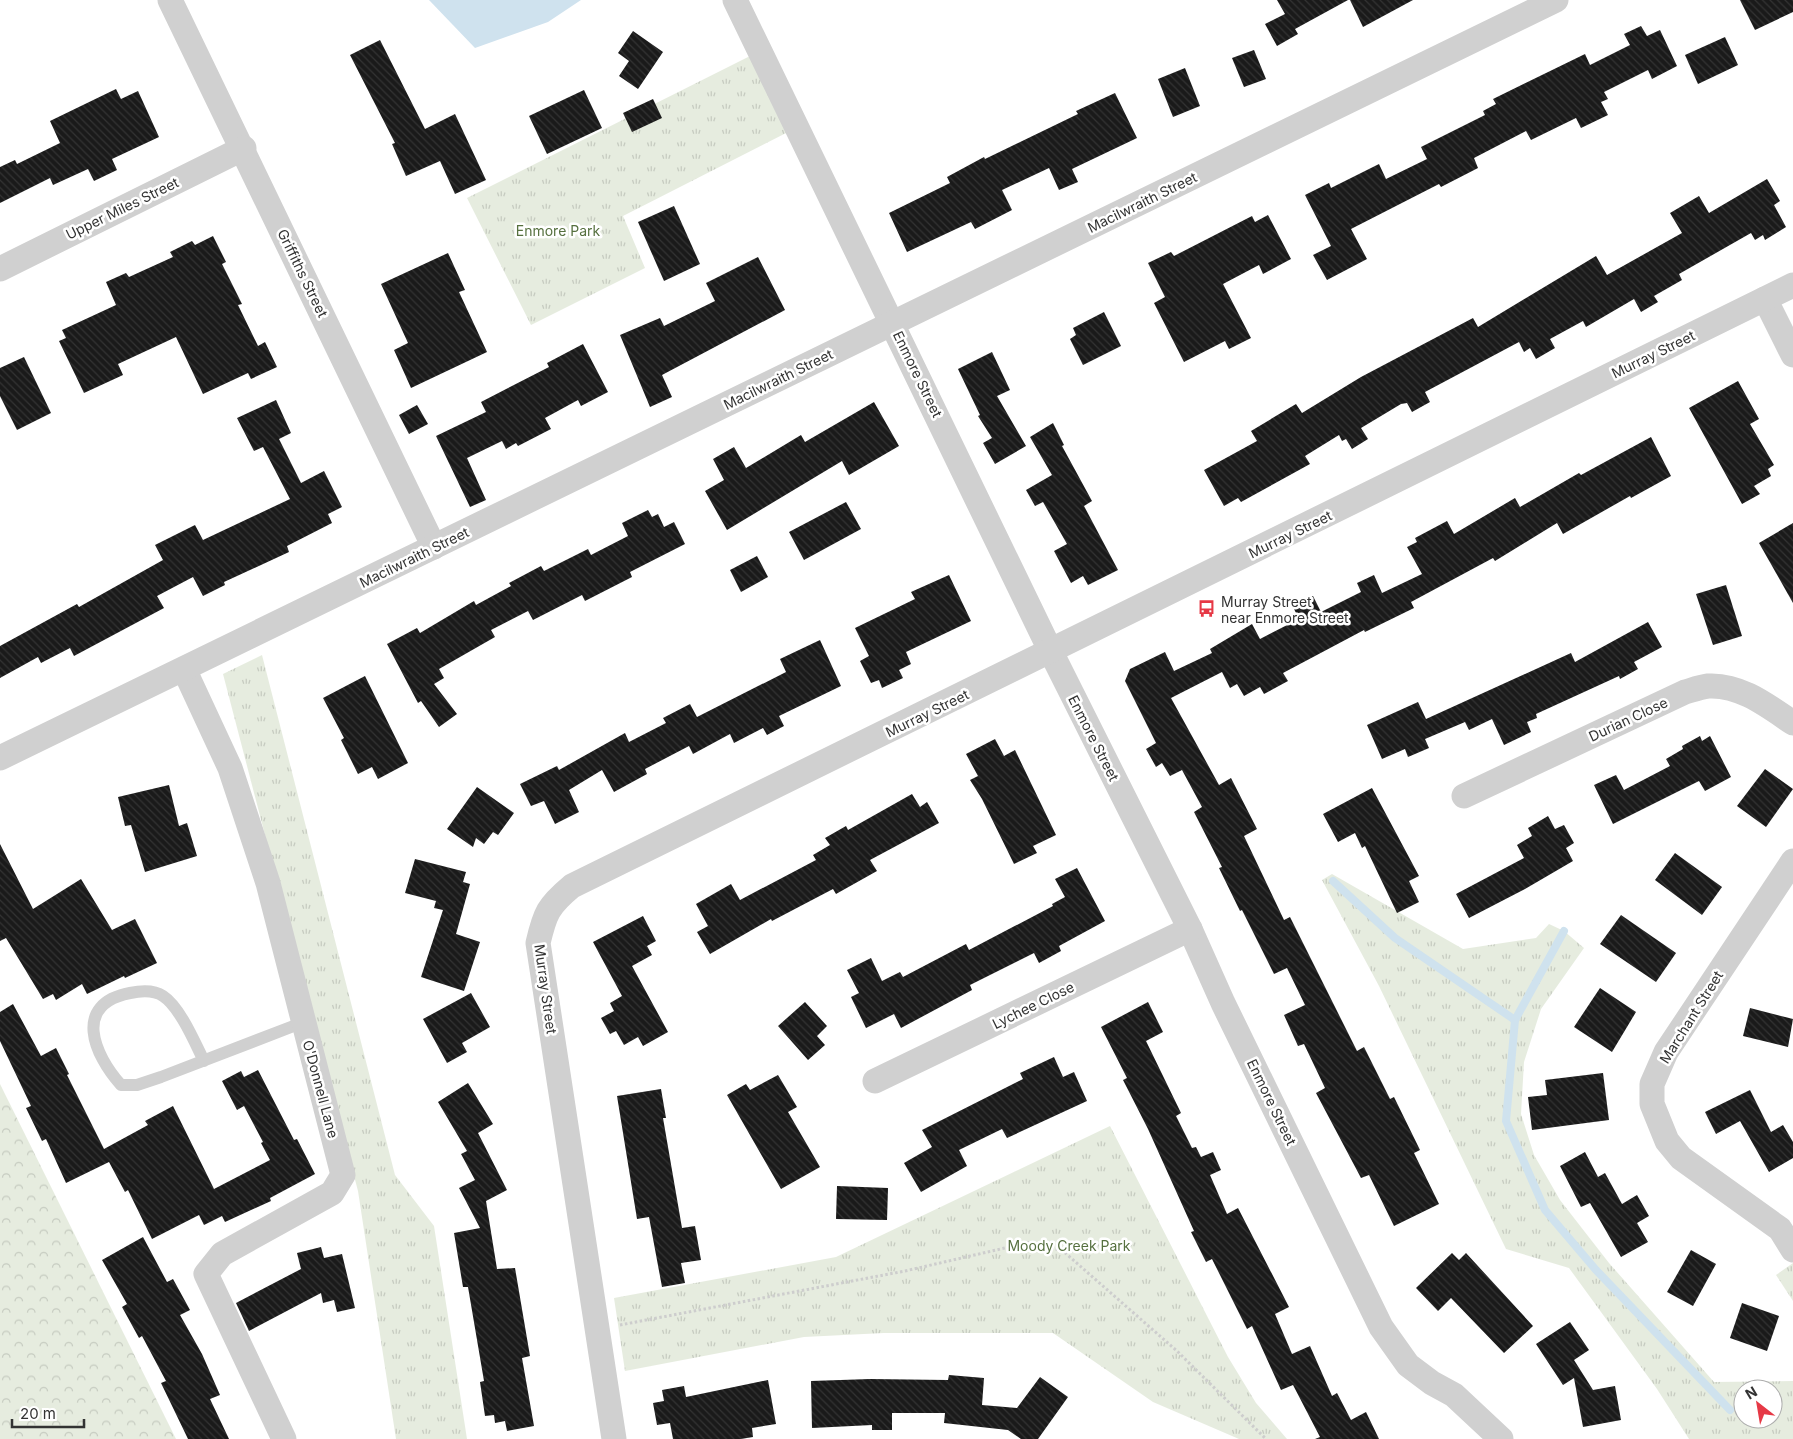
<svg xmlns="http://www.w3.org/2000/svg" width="1793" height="1439" font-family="Inter,sans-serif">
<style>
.grass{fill:url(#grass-tufts);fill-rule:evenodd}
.forest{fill:url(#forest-crowns)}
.water{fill:#cfe2ee}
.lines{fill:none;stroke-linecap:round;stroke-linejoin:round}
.stream{stroke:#cfe2ee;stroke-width:8}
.building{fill:url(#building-back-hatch)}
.path{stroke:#cdcdcd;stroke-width:3;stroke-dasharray:2.5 2.5;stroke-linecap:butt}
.lane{stroke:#d0d0d0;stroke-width:12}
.street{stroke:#d0d0d0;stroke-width:25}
.labels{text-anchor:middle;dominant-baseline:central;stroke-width:5;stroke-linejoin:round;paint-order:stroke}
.street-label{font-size:14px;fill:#333;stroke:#fff}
.park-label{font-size:14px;fill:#56703f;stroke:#fff}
.poi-label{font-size:14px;fill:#333;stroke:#fff;text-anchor:start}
</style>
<defs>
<pattern id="grass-tufts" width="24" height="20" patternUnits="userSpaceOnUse" patternTransform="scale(1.25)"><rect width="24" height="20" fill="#e6ecdf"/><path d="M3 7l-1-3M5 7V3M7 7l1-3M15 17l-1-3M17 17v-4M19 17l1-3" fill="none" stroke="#c6cbc0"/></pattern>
<pattern id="forest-crowns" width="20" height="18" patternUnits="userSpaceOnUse" patternTransform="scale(1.25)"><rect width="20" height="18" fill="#e6ecdf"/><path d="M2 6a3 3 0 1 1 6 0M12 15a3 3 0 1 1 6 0" fill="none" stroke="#c6cbc0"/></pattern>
<pattern id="building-back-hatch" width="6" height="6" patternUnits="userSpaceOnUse" patternTransform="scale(1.25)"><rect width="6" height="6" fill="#1a1a1a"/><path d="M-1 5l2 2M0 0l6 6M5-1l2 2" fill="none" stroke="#333"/></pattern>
</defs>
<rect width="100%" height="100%" fill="#fff"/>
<g class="grass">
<path d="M760,51L796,128L623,216L645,268L531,325L467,198Z"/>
<path d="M262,655L395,1175L434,1226L467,1439H396L358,1191L223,674Z"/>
<path d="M1332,874L1463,949L1536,938L1549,924L1564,931L1584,948L1541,1009L1524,1062L1521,1114L1534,1155L1560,1200L1609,1263L1714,1382L1793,1381V1439H1689L1657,1389L1569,1268L1506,1249L1379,986L1322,880ZM1743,1389H1773V1419H1743Z"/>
<path d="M1110,1126L1228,1357L1256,1403L1287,1439H1239L1153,1402L1053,1333H884L804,1337L625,1371L614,1298L836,1257Z"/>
<path d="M1793,1263V1301L1776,1275Z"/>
</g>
<path class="forest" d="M0,1084L176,1439H0Z"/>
<path class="water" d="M429,0H581L548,22L475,48Z"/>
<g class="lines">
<g class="stream">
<path d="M1333,881L1395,938L1515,1020"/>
<path d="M1564,931L1515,1020L1506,1121L1545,1210L1596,1270L1730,1410"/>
</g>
</g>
<g class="building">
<path d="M1277,0H1348L1295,29L1298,34L1277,46L1265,24L1285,14Z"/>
<path d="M1350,0H1413L1363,27Z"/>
<path d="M1740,0H1793V12L1755,30Z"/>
<path d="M1641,26L1647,36L1660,30L1677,66L1652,79L1648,70L1604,92L1608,99L1601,102L1608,115L1581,128L1576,118L1531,140L1526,131L1474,158L1478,168L1441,187L1439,184L1351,229L1367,259L1327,280L1313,255L1331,246L1305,195L1329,183L1331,188L1379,164L1386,179L1427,159L1421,147L1485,115L1483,111L1496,104L1493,99L1585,54L1590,65L1630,45L1624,34Z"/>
<path d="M633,31L663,52L638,89L619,76L629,61L618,53Z"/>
<path d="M1725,37L1738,65L1698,84L1685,55Z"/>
<path d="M380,40L425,129L455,114L486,180L455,194L440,161L406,176L392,144L395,143L350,55Z"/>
<path d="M1254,50L1266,79L1244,87L1232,58Z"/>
<path d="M1185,68L1200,106L1173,117L1158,79Z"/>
<path d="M116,89L121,99L138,91L159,137L112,159L117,170L94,181L88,169L53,185L50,178L0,203V167L15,160L17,164L60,143L50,121Z"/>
<path d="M584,90L602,128L547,154L529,116Z"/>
<path d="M1115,93L1137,138L1072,169L1078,182L1059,190L1049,168L1002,190L1012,210L975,229L971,222L907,252L889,213L950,183L947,177L984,157L985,159L1078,114L1076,111Z"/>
<path d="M653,99L662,118L632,132L623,113Z"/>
<path d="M1767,179L1780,201L1774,205L1786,227L1765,240L1763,235L1755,240L1751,233L1679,274L1682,280L1654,296L1658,302L1641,312L1634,299L1586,327L1583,321L1550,339L1555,348L1536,359L1530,348L1524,352L1519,342L1425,392L1430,402L1412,412L1407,403L1401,404L1361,428L1368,439L1352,449L1346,439L1342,441L1339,435L1305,456L1310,464L1241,502L1238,498L1224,506L1204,470L1257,441L1251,431L1296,404L1302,413L1361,377L1473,318L1478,327L1596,256L1607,275L1682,233L1670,213L1699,196L1709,213Z"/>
<path d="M674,206L700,264L664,281L638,222Z"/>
<path d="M1268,215L1291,259L1263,274L1259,265L1223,284L1251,338L1229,349L1225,341L1184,362L1154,303L1165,297L1148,263L1171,252L1174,256L1252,216L1255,222Z"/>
<path d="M213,236L226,262L222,264L242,304L238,305L258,346L265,342L277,367L251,379L248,373L203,394L176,337L118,364L123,375L84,393L59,341L66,338L62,330L116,305L106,282L126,273L129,277L173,257L170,252L192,241L195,245Z"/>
<path d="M448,253L465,290L459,292L487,352L411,388L394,350L408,343L381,284Z"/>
<path d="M758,257L785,310L662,375L672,397L650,407L620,335L660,318L664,326L715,301L706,283Z"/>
<path d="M1104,312L1121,346L1083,365L1070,339L1076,335L1073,328Z"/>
<path d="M583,344L608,392L581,406L578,400L545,418L551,429L518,446L516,443L506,449L502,441L467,458L486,500L470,507L436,436L486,412L481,402L549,367L547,363Z"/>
<path d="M992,352L1010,390L997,396L1026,446L995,464L983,443L992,438L978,416L980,415L958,369Z"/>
<path d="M24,357L51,413L17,430L0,396V368Z"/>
<path d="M1738,381L1759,419L1750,424L1774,465L1768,469L1771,476L1754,486L1760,494L1742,504L1689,408Z"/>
<path d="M276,400L291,433L279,439L301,483L324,471L342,507L328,514L332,523L287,546L289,552L224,582L225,585L203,596L193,577L157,596L164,608L74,656L70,648L41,663L38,657L0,678V646L77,604L79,607L163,560L155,545L195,525L203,540L290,499L263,447L254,451L237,418Z"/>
<path d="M874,402L899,446L849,475L842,461L727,530L705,491L724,480L713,459L734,447L746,468L801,435L805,442Z"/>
<path d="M417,405L428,424L409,434L399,415Z"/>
<path d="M1053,423L1064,445L1062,446L1092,501L1084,506L1118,570L1088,585L1083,576L1071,583L1054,551L1067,544L1043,502L1035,506L1026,490L1052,475L1030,437Z"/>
<path d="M1651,437L1671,476L1631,498L1630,496L1563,534L1557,523L1495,561L1493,558L1411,602L1414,608L1365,632L1364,630L1283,673L1288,681L1264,694L1260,687L1244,696L1237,684L1230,688L1222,672L1171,698L1219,785L1231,778L1257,829L1244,836L1284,920L1290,917L1357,1051L1364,1047L1390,1099L1394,1097L1420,1150L1414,1153L1439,1204L1394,1226L1369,1175L1361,1178L1316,1093L1325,1088L1304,1044L1298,1046L1284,1015L1305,1005L1287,968L1274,974L1242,910L1240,911L1219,868L1222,867L1194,812L1202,807L1182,770L1170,776L1162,763L1156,767L1146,749L1156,743L1125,681L1130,669L1165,652L1174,671L1212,653L1210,649L1252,624L1260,639L1299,619L1293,607L1313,596L1321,612L1361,592L1357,583L1374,575L1382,593L1422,574L1407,547L1417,542L1415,538L1447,521L1454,534L1515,498L1520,507L1579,473L1581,475Z"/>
<path d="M846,502L861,529L804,560L789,532Z"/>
<path d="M648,510L652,517L658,514L664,527L674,522L685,544L630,572L632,577L585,601L582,595L533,620L528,611L491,630L495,637L439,669L444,678L434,684L457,714L439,727L421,701L418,703L387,644L417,628L420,633L474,601L476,605L511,586L509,583L541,566L544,571L588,549L591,555L628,536L622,523Z"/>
<path d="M1793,523V603L1759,543Z"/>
<path d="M757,556L768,577L741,592L730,570Z"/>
<path d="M949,575L971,621L906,652L911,664L899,670L903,678L882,688L879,680L871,683L860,661L869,656L855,628L915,599L911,592Z"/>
<path d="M1726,585L1742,636L1713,645L1696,594Z"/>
<path d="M1648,622L1662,647L1634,662L1638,669L1620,679L1619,676L1536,714L1537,718L1527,722L1531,732L1504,745L1492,719L1469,730L1465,722L1425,739L1429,748L1408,757L1405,749L1382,759L1367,725L1418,702L1426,719L1571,653L1575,662Z"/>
<path d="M820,640L841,686L779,716L784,726L767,735L763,728L734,743L730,734L693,754L689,746L645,769L647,774L614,792L602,770L569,790L579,812L555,824L544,801L531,806L520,784L557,766L559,770L625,733L629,742L666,723L663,718L690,704L697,717L786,672L780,659Z"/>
<path d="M365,676L408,763L378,779L372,767L358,774L341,740L344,738L323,698Z"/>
<path d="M1700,736L1702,741L1710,736L1731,777L1705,791L1699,781L1613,824L1594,785L1616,775L1624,790L1670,766L1666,759L1683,749L1682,746Z"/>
<path d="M995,739L1004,756L1015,750L1056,835L1033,846L1037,853L1014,864L982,799L970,780L978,776L966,754Z"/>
<path d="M1765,769L1793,789L1766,827L1737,806Z"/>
<path d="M169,785L179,826L187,823L197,856L145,872L131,825L125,826L118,797Z"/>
<path d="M477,787L514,813L498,835L493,832L484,844L476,838L473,847L447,829Z"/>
<path d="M1372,788L1419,876L1409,881L1419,902L1397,913L1365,846L1362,848L1355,833L1338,842L1323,814Z"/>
<path d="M912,794L920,807L927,802L939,823L870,860L877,871L836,894L833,889L772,921L771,919L710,954L697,932L708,926L696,904L731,884L740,900L816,860L813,855L830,845L825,838L846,826L848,830Z"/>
<path d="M1548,816L1555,829L1564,825L1574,843L1566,848L1573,861L1525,889L1469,918L1456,894L1524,858L1517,845L1532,836L1528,828Z"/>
<path d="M0,844L33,909L81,879L112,930L135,919L157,963L125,978L124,976L87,994L82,984L56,1000L53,994L43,999L6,938L0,941Z"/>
<path d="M1675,853L1722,887L1702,915L1655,880Z"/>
<path d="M415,859L466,872L463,882L470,884L456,934L480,942L464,991L421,977L443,910L434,908L436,901L405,893Z"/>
<path d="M1077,868L1105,921L1059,946L1061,951L1039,963L1034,953L970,985L972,990L901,1028L894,1014L866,1028L851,997L859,993L847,970L871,958L882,981L900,972L903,977L966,944L969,950L1053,906L1052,904L1065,897L1055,879Z"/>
<path d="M1621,915L1676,953L1656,982L1600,944Z"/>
<path d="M643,916L656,941L647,946L652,955L632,966L668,1032L643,1046L638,1037L624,1045L616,1031L610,1034L601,1018L614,1011L610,1003L622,996L593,942Z"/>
<path d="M1600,988L1636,1012L1612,1052L1574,1027Z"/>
<path d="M471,993L490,1027L462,1043L467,1052L447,1063L423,1019Z"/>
<path d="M805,1002L827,1026L817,1036L825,1045L808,1060L778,1026Z"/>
<path d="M1148,1002L1163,1032L1146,1041L1181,1113L1176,1116L1192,1148L1196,1147L1201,1157L1213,1152L1221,1170L1210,1175L1227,1214L1238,1208L1289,1307L1275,1314L1292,1354L1310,1346L1332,1396L1337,1393L1351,1420L1366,1412L1379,1439H1315L1320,1437L1293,1385L1281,1390L1252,1326L1247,1329L1212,1259L1206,1262L1191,1232L1194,1231L1148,1129L1123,1080L1127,1078L1101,1027Z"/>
<path d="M13,1004L41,1056L56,1048L69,1074L67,1075L104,1149L148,1125L145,1121L173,1106L214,1189L270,1160L261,1143L263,1142L244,1106L237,1110L222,1081L241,1071L244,1077L258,1070L294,1140L297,1139L315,1174L270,1198L271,1201L225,1222L222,1216L204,1225L199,1215L152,1239L128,1190L125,1192L109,1162L66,1183L46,1139L42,1141L26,1108L31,1106L0,1041V1012Z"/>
<path d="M1750,1008L1793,1019L1788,1047L1743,1036Z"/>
<path d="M1054,1057L1063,1077L1074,1072L1087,1101L1007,1138L1002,1129L959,1150L967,1166L921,1192L904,1163L932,1147L922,1130L1023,1079L1020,1073Z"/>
<path d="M1603,1073L1609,1120L1532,1130L1528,1097L1547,1095L1545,1080Z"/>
<path d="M778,1075L797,1107L788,1112L820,1167L781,1189L727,1095L746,1084L750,1090Z"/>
<path d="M468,1083L493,1124L478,1133L507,1190L486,1201L497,1269L515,1268L530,1356L522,1358L534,1426L507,1431L505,1421L495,1423L494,1415L485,1416L480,1382L484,1381L468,1287H463L454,1233L480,1228L459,1188L475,1180L461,1154L467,1151L438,1102Z"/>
<path d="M661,1089L666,1118H663L682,1228L695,1226L701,1260L681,1263L685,1283L662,1287L649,1217L637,1219L617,1096Z"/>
<path d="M1750,1090L1771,1132L1783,1125L1793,1142V1158L1769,1172L1740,1121L1716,1134L1705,1112Z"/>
<path d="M1585,1152L1598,1177L1605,1173L1622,1204L1637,1195L1649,1216L1637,1223L1648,1242L1621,1257L1590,1203L1581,1207L1560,1166Z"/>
<path d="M837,1186L888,1188L887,1220L836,1219Z"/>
<path d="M143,1237L167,1282L173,1279L190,1310L180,1315L202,1354L220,1395L210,1399L229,1439H188L161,1383L166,1381L142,1336L139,1338L122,1307L127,1304L102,1260Z"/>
<path d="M321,1247L324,1258L342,1254L355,1308L337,1312L334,1300L323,1303L321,1293L249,1331L236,1303L301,1269L297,1253Z"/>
<path d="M1691,1250L1716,1264L1693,1306L1667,1292Z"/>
<path d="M1452,1253L1459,1260L1466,1253L1533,1326L1504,1353L1451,1298L1438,1311L1416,1288Z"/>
<path d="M1742,1303L1779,1316L1767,1351L1730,1338Z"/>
<path d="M1570,1322L1589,1350L1574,1360L1593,1390L1615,1386L1621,1420L1583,1427L1574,1378L1563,1385L1536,1344Z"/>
<path d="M949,1375L984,1378L982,1405L1017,1408L1040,1377L1068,1397L1038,1439H1021L1008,1430L944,1423L945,1413H892V1430H872V1425L812,1428L811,1381L870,1379L948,1380Z"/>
<path d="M768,1380L776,1424L752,1428L753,1437L741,1439H673L670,1423L657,1425L653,1403L664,1401L662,1390L684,1386L686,1397Z"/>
</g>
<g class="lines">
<path class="path" d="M620,1325L905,1271L1031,1242L1063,1251L1177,1351L1266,1439"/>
<path class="lane" d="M204,1061C195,1043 180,1007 163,996C154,990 140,991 130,993C72,1004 94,1055 121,1085H137L161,1077L304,1022"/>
<g class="street">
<path d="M170,0L434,547"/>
<path d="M735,0L1051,652L1190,929L1223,1003L1381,1327L1408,1365L1432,1383L1454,1395L1501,1439"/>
<path d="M0,269L244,148"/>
<path d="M1765,299L1793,355"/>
<path d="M184,669L230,768L268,883L343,1175L332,1193L222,1254L206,1274L284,1439"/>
<path d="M0,758L1556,0"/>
<path d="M1464,796L1685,692C1692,690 1700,687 1708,686C1740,684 1768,706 1793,723"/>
<path d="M1793,861L1666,1052L1652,1084V1104L1667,1141L1681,1158L1780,1229L1793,1250"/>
<path d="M875,1081L1190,929"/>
<path d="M614,1439L538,943C545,913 548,906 572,886L1793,285"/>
</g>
</g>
<defs>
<symbol id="bus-bare" viewBox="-9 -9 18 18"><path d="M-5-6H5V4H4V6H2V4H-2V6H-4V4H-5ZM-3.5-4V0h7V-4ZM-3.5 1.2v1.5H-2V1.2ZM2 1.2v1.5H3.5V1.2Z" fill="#e63946" stroke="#fff" stroke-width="2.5" paint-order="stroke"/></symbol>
</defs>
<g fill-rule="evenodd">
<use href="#bus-bare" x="1194" y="596" width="25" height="25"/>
</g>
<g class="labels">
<g class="street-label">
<text transform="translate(1142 202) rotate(-26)">Macilwraith Street</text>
<text transform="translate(122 208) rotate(-26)">Upper Miles Street</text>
<text transform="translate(303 273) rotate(64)">Griffiths Street</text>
<text transform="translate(1653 354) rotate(-26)">Murray Street</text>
<text transform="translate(918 374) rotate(64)">Enmore Street</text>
<text transform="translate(778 379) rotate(-26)">Macilwraith Street</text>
<text transform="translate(1290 534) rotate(-26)">Murray Street</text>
<text transform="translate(414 557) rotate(-26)">Macilwraith Street</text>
<text transform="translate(927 713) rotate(-26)">Murray Street</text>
<text transform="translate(1628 719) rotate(-25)">Durian Close</text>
<text transform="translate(1094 738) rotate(63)">Enmore Street</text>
<text transform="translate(546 989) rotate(82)">Murray Street</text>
<text transform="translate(1033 1005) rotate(-26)">Lychee Close</text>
<text transform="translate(1691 1017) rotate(-58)">Marchant Street</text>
<text transform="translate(321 1089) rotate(75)">O'Donnell Lane</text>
<text transform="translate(1272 1102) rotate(64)">Enmore Street</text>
</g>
<g class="park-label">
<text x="558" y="230">Enmore Park</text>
<text x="1069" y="1245">Moody Creek Park</text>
</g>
<g class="poi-label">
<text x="1221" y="601">Murray Street<tspan x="1221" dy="16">near Enmore Street</tspan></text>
</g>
</g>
<g transform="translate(1758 1404) rotate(329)"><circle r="24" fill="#ffffff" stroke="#adadad"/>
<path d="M0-4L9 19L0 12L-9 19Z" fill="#e63946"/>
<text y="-8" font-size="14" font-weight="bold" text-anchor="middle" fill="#333333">N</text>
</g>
<path d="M12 1419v8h72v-8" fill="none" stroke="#333333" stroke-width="2.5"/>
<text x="20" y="1419" font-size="15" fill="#333333" stroke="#ffffff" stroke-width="4" paint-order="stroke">20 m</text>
</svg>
